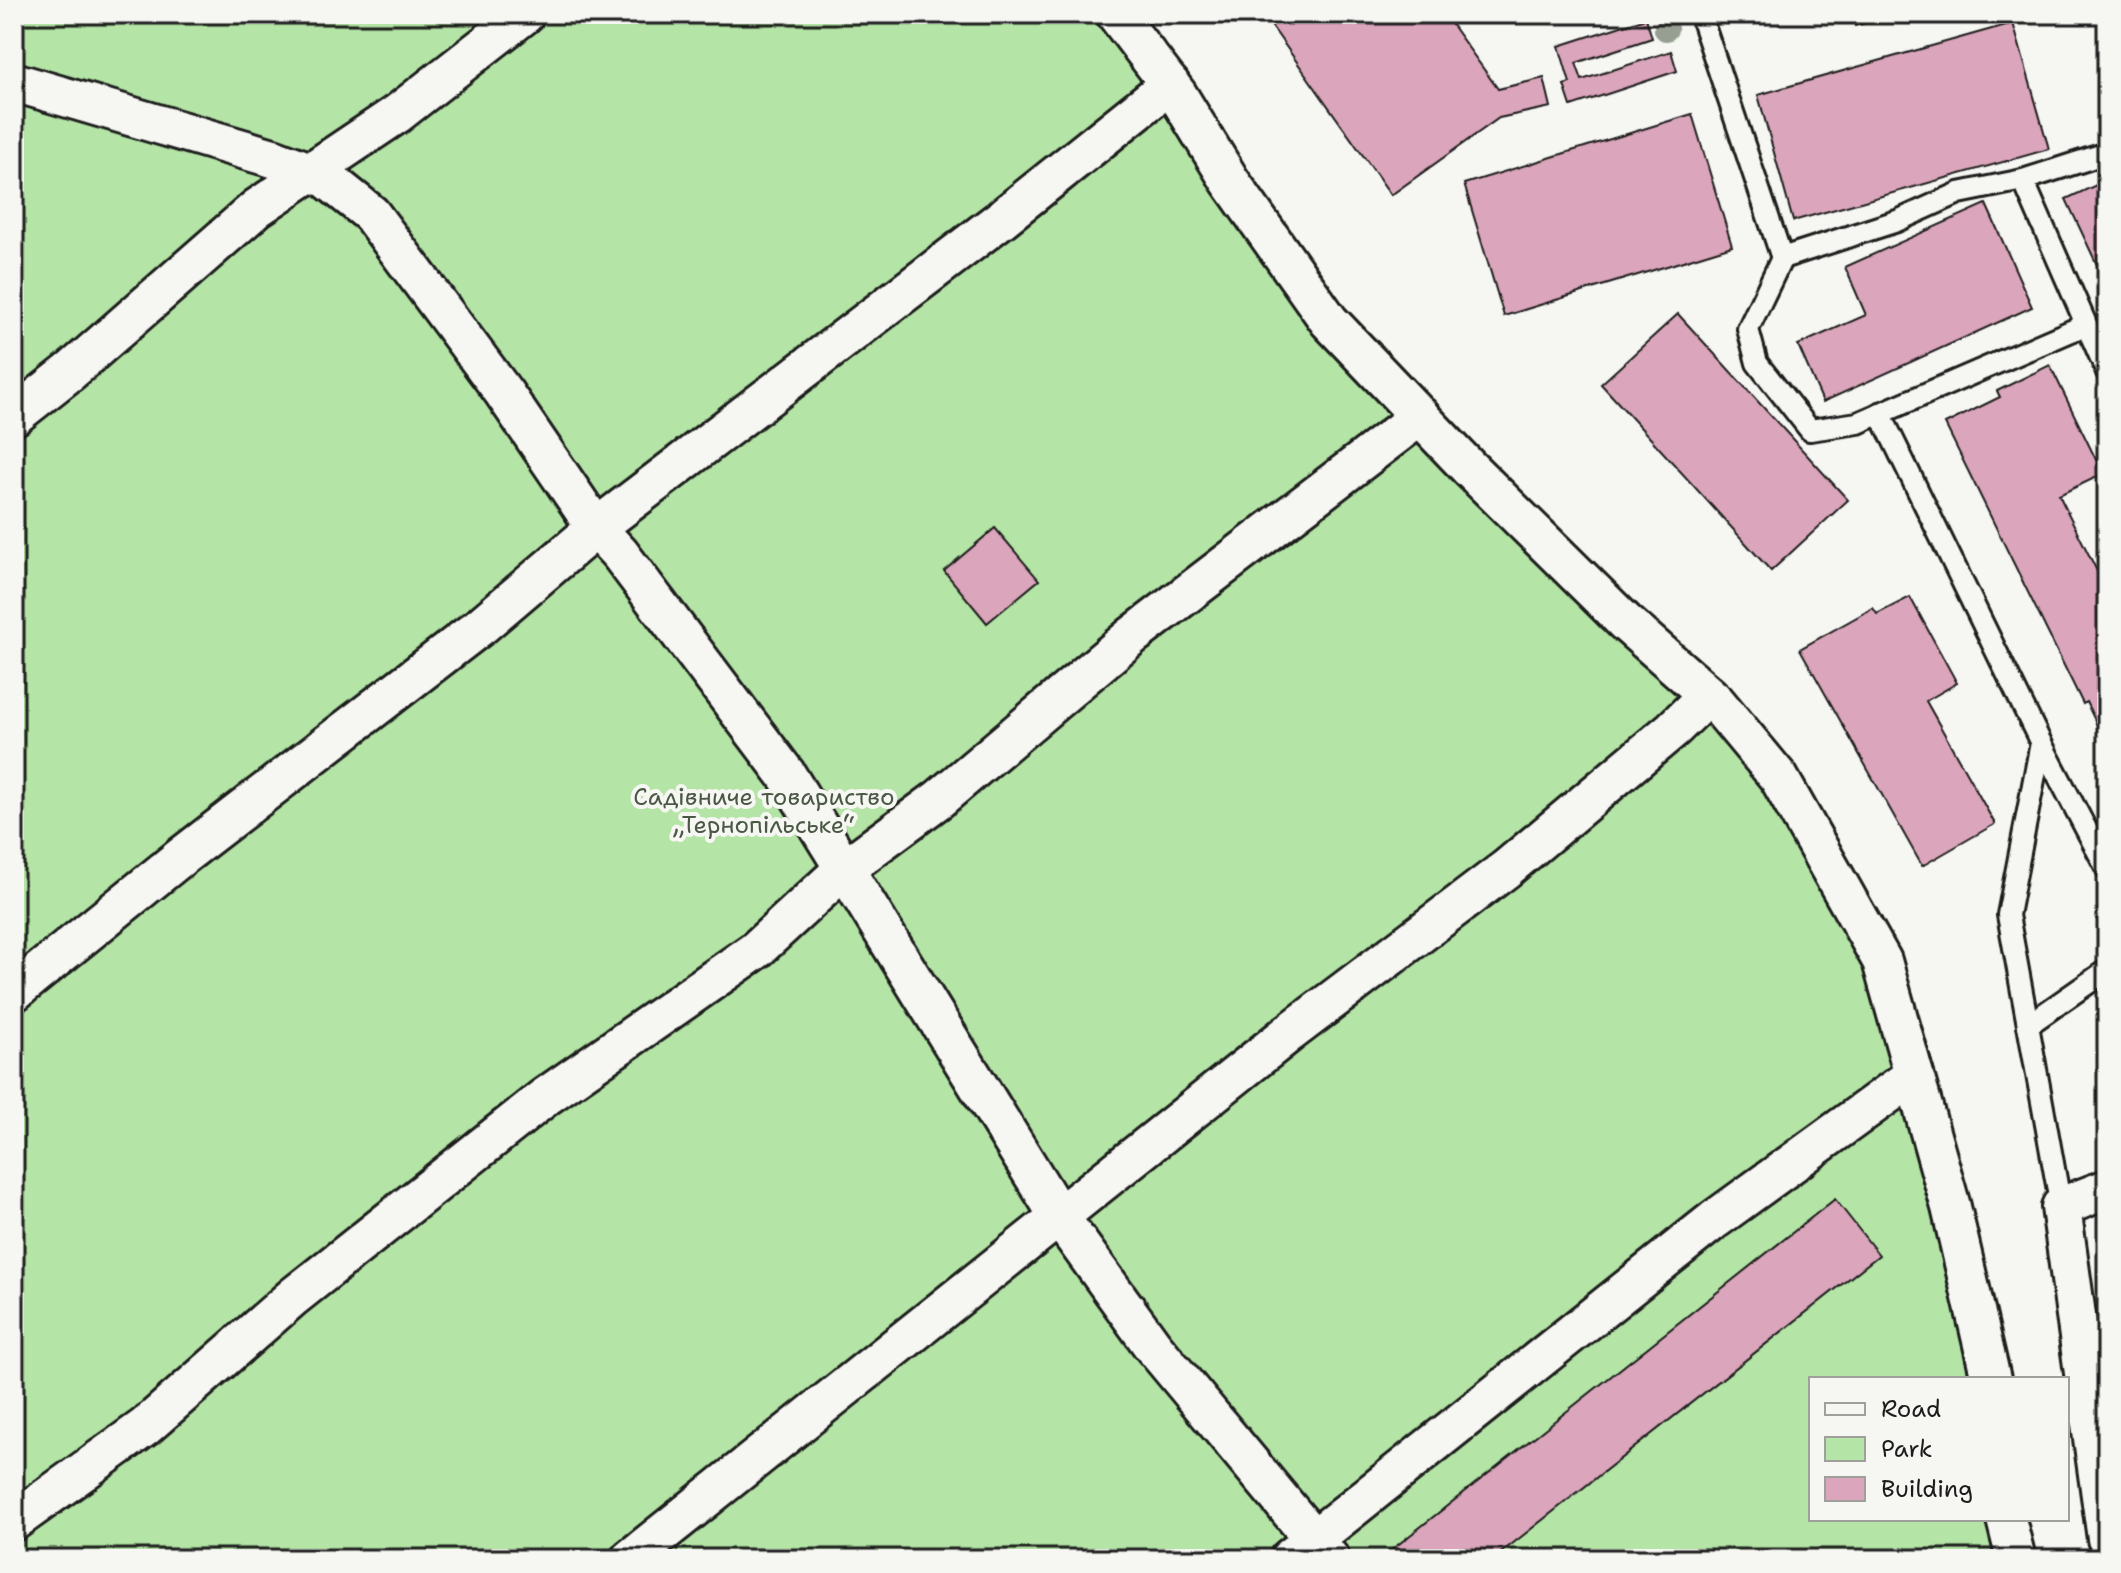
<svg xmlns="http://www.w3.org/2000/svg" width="2121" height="1573" font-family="'Shantell Sans',sans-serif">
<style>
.green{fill:#b4e5a6;stroke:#688061;stroke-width:2}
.building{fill:#dba5bb;stroke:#1c1c1c;stroke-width:2}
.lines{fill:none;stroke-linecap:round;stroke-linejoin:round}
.service-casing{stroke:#1c1c1c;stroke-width:26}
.minor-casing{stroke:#1c1c1c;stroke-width:44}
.service{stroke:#f6f6f2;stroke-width:20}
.minor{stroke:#f6f6f2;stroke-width:38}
.tree{fill:#979f93}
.labels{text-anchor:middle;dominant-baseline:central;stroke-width:8;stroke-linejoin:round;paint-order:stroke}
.park-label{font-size:24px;fill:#4a5845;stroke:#f6f6f2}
</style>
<rect width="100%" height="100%" fill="#f6f6f2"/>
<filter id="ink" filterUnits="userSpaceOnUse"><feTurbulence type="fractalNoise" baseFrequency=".0125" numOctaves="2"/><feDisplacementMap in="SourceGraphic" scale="16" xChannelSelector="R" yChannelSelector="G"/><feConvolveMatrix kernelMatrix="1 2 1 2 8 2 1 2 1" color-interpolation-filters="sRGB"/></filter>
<g filter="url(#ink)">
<path class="green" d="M14,14H1116L1329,321L1715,701L1882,961L1991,1379H1811V1519H2006L2016,1559H14Z"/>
<g class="building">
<path d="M1263,14H1444L1498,89L1544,78L1551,107L1499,118L1391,195Z"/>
<path d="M1851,14H1895L1855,26Z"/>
<path d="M1646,18L1652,38L1576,63L1582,80L1671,51L1677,71L1571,106L1564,85L1570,83L1559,46Z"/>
<path d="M2013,23L2049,149L1793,221L1758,95Z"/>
<path d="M1692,114L1732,246L1504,316L1464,184Z"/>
<path d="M2107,180V286L2066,199Z"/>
<path d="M1986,204L2032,307L1823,402L1798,345L1866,315L1845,267Z"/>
<path d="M1678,314L1848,500L1771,571L1601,384Z"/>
<path d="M2050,365L2103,474L2059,495L2107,591V745L2086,702L2083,704L1945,424L2000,397L1997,391Z"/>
<path d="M995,528L1039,580L987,623L944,571Z"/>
<path d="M1910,597L1957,683L1926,701L1995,824L1922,866L1800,649L1873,608L1877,614Z"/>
<path d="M1835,1199L1879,1255L1493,1559H1380Z"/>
</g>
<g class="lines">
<defs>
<g id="service">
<path d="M1700,14L1782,258L1897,221L1959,193L2023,180"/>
<path d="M2107,153L2023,180L2107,372"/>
<path d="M1782,258L1748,329L1757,363L1810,430L1858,423L2085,325"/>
<path d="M1880,413L2041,743L2008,915L2061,1207"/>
<path d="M2041,743L2107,869"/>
<path d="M2028,1025L2107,970"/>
</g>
<g id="minor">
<path d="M1116,14L1177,94L1230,181L1329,321L1469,468L1625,622L1715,701L1779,778L1882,961L1951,1207L1991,1379"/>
<path d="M14,82L273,158L326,178L371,214L504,393L596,528L620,554L786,774L1058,1215L1152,1345L1330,1559"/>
<path d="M14,416L71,371L257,208L397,114L525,14"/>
<path d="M14,992L181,857L482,625L596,528L1000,220L1170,84"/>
<path d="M2107,1189L2061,1207L2107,1539"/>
<path d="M2006,1519L2016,1559"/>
<path d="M14,1521L145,1427L293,1297L545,1097L756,950L844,869L939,799L1132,636L1420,416"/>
<path d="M630,1559L1289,1033L1506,869L1673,729L1708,695"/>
<path d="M1289,1559L1714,1220L1914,1075"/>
</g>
</defs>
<use href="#service" class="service-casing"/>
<use href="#minor" class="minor-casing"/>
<use href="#service" class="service"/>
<use href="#minor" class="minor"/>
</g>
<circle class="tree" cx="1666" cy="29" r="12"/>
</g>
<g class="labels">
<g class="park-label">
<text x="764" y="797">Садівниче товариство<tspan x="764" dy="28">„Тернопільське“</tspan></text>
</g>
</g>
<rect width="2121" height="1573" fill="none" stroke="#f6f6f2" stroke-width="48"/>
<rect x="24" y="24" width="2073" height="1525" fill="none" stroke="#1c1c1c" stroke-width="3" filter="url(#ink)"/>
<rect x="1809" y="1377" width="260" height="144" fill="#f6f6f2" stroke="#9f9f9c" stroke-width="2"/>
<rect x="1825" y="1403" width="40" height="12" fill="#f6f6f2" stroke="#9f9f9c" stroke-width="2"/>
<text x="1881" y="1417" font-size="24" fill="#1c1c1c">Road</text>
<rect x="1825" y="1437" width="40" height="24" fill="#b4e5a6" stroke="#9f9f9c" stroke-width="2"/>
<text x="1881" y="1457" font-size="24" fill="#1c1c1c">Park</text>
<rect x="1825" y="1477" width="40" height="24" fill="#dba5bb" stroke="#9f9f9c" stroke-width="2"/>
<text x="1881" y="1497" font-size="24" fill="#1c1c1c">Building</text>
</svg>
